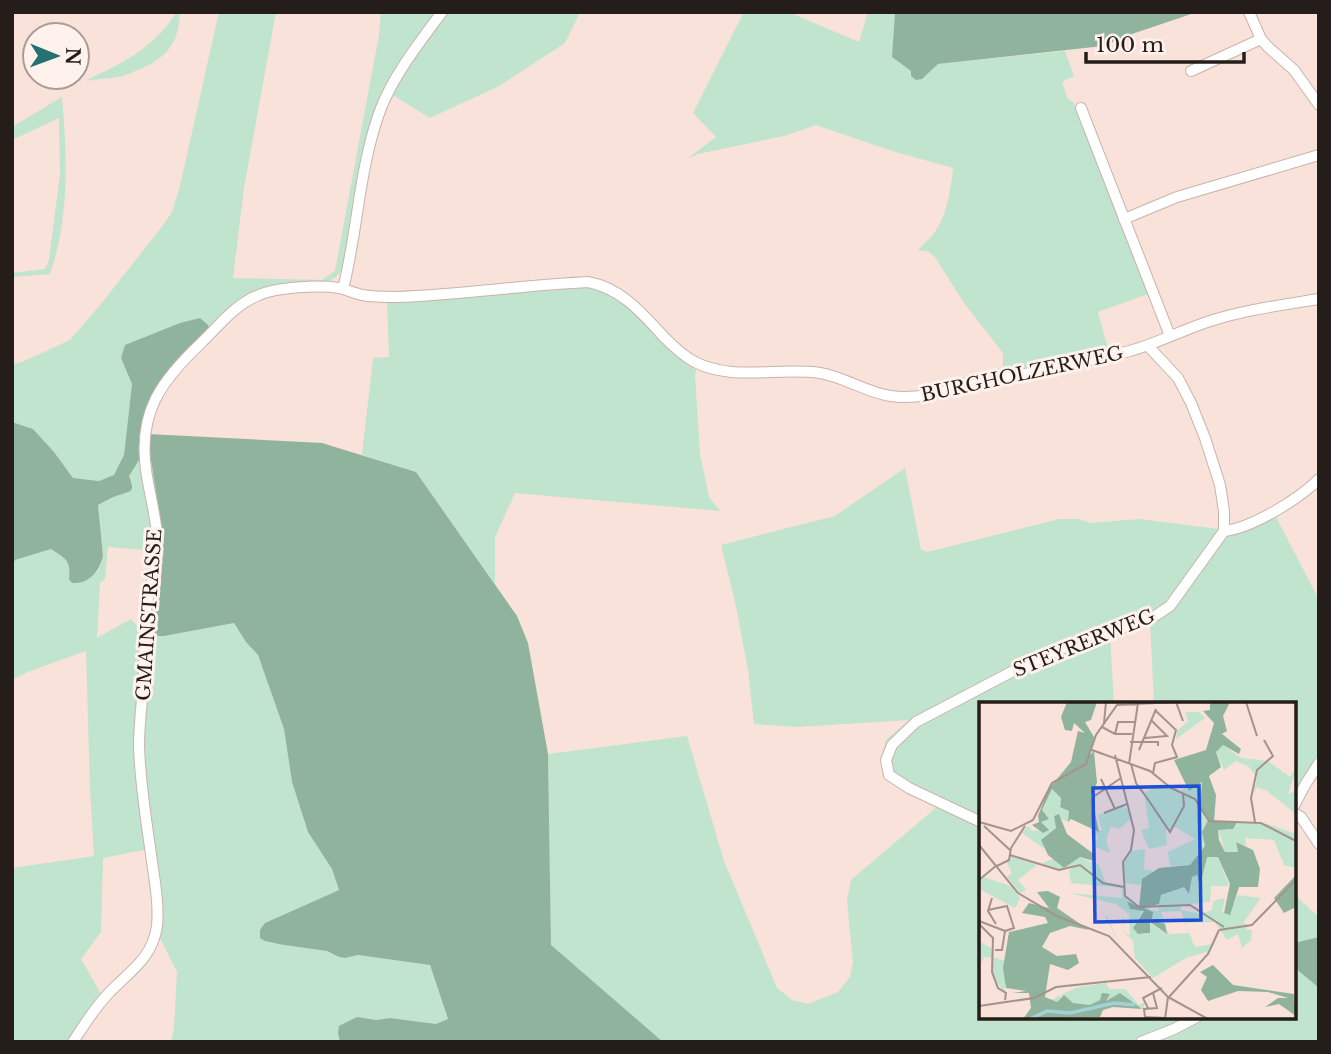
<svg xmlns="http://www.w3.org/2000/svg" width="1331" height="1054" font-family="'Libre Baskerville',serif">
<style>
.green{fill:#c0e4ce}
.forest{fill:#8fb39d}
.lines{fill:none;stroke-linecap:round;stroke-linejoin:round}
.minor-casing{stroke:#c9b4ab;stroke-width:12}
.minor{stroke:#fff;stroke-width:10}
.labels{text-anchor:middle;dominant-baseline:central;stroke-width:6;stroke-linejoin:round;paint-order:stroke}
.street-label{font-size:19px;fill:#251d1a;stroke:#fff1ec}
.inset-river{fill:none;stroke:#a2d1d6;stroke-width:3.5}
.inset-road{fill:none;stroke:#a4938d;stroke-width:2}
.view{fill:#1d4ed8;fill-opacity:0.15;stroke:#1d4ed8;stroke-width:3.5}
.inset-edge{fill:none;stroke:#251d1a;stroke-width:3.5}
</style>
<rect width="100%" height="100%" fill="#f8e2d9"/>
<g class="green">
<path d="M177,12H180C179,43 167,58 138,70C132,72 125,76 118,77C107,79 96,79 85,81C126,61 151,50 177,12Z"/>
<path d="M219,12H276L244,188L233,278L322,280L335,271L379,35L381,12H438L390,80L345,266L336,277L329,281L278,286L215,326L121,358L132,384L124,455L115,475L99,481L73,478L54,452L33,429L12,422V364L22,362L70,340L101,304L164,224L172,212L180,186Z"/>
<path d="M449,12H580L565,43L499,86L430,118L394,96L385,110C392,80 429,36 449,12Z"/>
<path d="M744,12H788L859,42L868,12H895L892,57L922,79L938,64L1065,51L1074,76L1062,82L1068,99L1074,103L1148,294L1098,312L1109,353L966,383L914,393L930,386L1003,367V353L964,303L935,257L928,251L918,250C923,244 930,239 934,233C947,216 951,189 953,168L892,151L816,125L784,136L698,154L687,159L716,137L693,113Z"/>
<path d="M62,97C67,157 70,216 50,274L12,277V273L45,269L49,260L60,175L59,118L12,140V127Z"/>
<path d="M584,286C589,287 595,288 600,289C637,301 664,348 696,370L695,375L700,454L709,497L720,511L515,493L495,537V584L416,472L362,455L373,358L389,357L387,300Z"/>
<path d="M141,449L153,521L155,551L108,547L105,579L100,583L97,638L131,619L142,631L141,674L148,849L103,858L101,932L81,959L101,994L68,1042H12V868L94,856L90,788L86,651L30,671L12,680V566L14,560L51,549C66,559 71,560 69,579C89,578 98,579 103,556L98,505L118,495L128,493L133,486L129,476Z"/>
<path d="M905,468L921,550L927,552L1059,519H1078L1092,523L1139,519L1219,529L1229,525L1242,523L1272,509L1319,600V774L1301,803L1294,820V704H1154L1150,621L1110,634L1114,704H981V1017H1294V967L1319,988V1042H663L551,946L548,754L687,736L724,861L777,988L792,1000L808,1004L838,992L850,977L853,962L847,901L851,880L938,806L887,778L881,761L886,740L909,720L797,727L754,724L748,670L736,606L721,545L835,516Z"/>
<path d="M152,601L151,632L164,636L234,623L246,642L258,655L284,729L292,782L308,832L332,869L339,890L265,923L284,945L327,951L339,957L345,958L358,955L430,965L448,1020L436,1024L390,1018L376,1020L356,1017L339,1040L340,1042H171L174,1029L177,972L158,934L161,896L143,757L149,615Z"/>
<path d="M1294,890L1300,900L1319,917V937L1294,943Z"/>
</g>
<g class="forest">
<path d="M895,12H1197L1132,34L1103,46L938,64L922,79L916,80L911,76V71L892,57Z"/>
<path d="M200,318L208,325L210,331L165,375L155,390L144,421L139,460L129,476C135,491 133,491 119,495C112,497 104,502 98,505L103,556C99,572 89,584 72,583L69,579C71,560 66,559 51,549L15,560L12,566V422L33,429L54,452L73,478L99,481L114,475L124,455L132,384L121,358L125,345L180,323Z"/>
<path d="M148,434L322,443L416,472L517,616L528,643L548,754L551,945L663,1042H340L338,1033L339,1026L357,1017L376,1020L390,1018L436,1024L448,1019L430,965L358,955L345,958L339,957L327,951L284,945L265,941L260,938V930L265,923L339,890L332,869L308,832L292,782L284,729L258,655L246,642L234,623L164,636H154L151,632L152,601L161,559L162,543L161,522L150,455Z"/>
<path d="M1319,937V988L1294,967V943Z"/>
</g>
<g class="lines">
<defs>
<g id="minor">
<path d="M1249,12L1261,39L1268,47L1294,70L1319,105"/>
<path d="M1191,71L1261,39"/>
<path d="M1081,108L1170,336"/>
<path d="M1124,219L1177,197L1319,155"/>
<path d="M343,289C358,230 359,166 381,108C395,73 420,42 442,12"/>
<path d="M1148,346L1178,378L1191,403L1205,438L1220,485L1224,511V531"/>
<path d="M1224,531C1252,528 1299,499 1319,479"/>
<path d="M1294,806L1305,785L1319,763"/>
<path d="M1294,813L1301,817L1319,844"/>
<path d="M981,822L909,788L889,775L886,760L892,745L916,722L1015,670L1066,647L1155,616L1170,606L1224,531"/>
<path d="M73,1042C84,1025 94,1009 107,995C128,972 152,960 157,926C159,904 155,883 152,862C147,824 140,785 139,746C139,721 143,696 144,671C145,650 144,628 146,607C149,588 157,570 158,550C158,522 150,498 146,470C138,412 161,381 201,343C219,326 235,304 259,295C277,287 319,285 339,288C347,290 354,293 362,295C373,297 385,297 396,297C460,295 524,285 588,282C621,288 642,313 664,337C673,346 682,355 693,361C731,382 778,367 820,373C845,377 867,393 891,396C903,398 915,397 928,395L1130,351C1157,343 1181,331 1207,322C1243,310 1282,305 1319,299"/>
<path d="M1141,1042L1174,1029L1197,1017"/>
</g>
</defs>
<use href="#minor" class="minor-casing"/>
<use href="#minor" class="minor"/>
</g>
<g class="labels">
<g class="street-label">
<text transform="translate(1022 374) rotate(-12)">BURGHOLZERWEG</text>
<text transform="translate(149 615) rotate(-86)">GMAINSTRASSE</text>
<text transform="translate(1084 643) rotate(-22)">STEYRERWEG</text>
</g>
</g>
<g transform="translate(979 702)">
<rect width="317" height="317" fill="#f8e2d9"/>
<path d="M206,10H220L226,16L197,37L198,29L209,19ZM244,43L262,56L289,59L311,75L314,70L317,68L309,92L317,89V112L288,89L278,85L274,93L278,75L269,64L257,59L245,68L237,50ZM223,79L221,108L229,118L223,130L226,144L211,163L191,164L189,150L216,137L196,125L187,128L188,143L170,147L162,128L170,126L165,91L182,82L201,90L208,84L209,89ZM73,87L82,96L80,103L90,109L89,120L75,113L77,126L64,146L43,131L49,124L53,129L69,128L62,120L68,115L63,108ZM144,104L150,108L151,118L140,127L132,124L127,138L131,151L115,144L119,134L111,131L123,128L119,113ZM258,120L289,122L317,132V166L305,163L295,138L266,136L267,144L257,140L259,150H246L239,127L251,128ZM166,147L165,167L174,169L161,183L146,181L144,163L152,149ZM32,154L58,163L39,178L47,188L41,191L28,175L33,171L28,161ZM100,155L120,163L127,182L144,186L151,207L164,208L154,226L165,233L171,231L170,220L187,232L189,227L173,218L174,210L161,205L171,204V208L180,209L179,195L205,184L210,192L213,175L218,173L222,183L227,155H239L250,184H232L231,200L202,203V208L222,212L233,208L234,199L246,196L243,210L250,212L259,193L282,196L264,221L271,223L266,227L273,228L272,238L263,246L259,232L248,238L236,220L206,221L216,245L235,242L239,231L236,241L231,249L207,256L174,276L156,256L154,239L145,230L143,215L128,214L140,241L126,214L144,215L145,229L151,234L150,212L137,202L90,191L143,196V186L92,181L90,168L102,162L79,168L63,161L74,157L85,166ZM202,209L210,231L190,232L182,210ZM4,175L32,184L41,196L36,206L2,188L0,178ZM0,239L15,248L13,255L26,259V290L14,276L13,256L5,255L2,262ZM127,281L130,287H146L160,303L166,300L164,307L139,295L111,303L94,301L82,293L79,300L72,298L96,286Z" fill="#c0e4ce" fill-rule="evenodd"/>
<path d="M88,0H118L112,18L106,20L115,35L111,53L115,49L118,81L112,93L120,130L92,117L89,120L90,109L81,105L82,96L73,87L63,108L70,117L62,120L70,128L64,131L53,123L60,120L59,114L69,88L92,60L99,29L106,31L95,21L93,29L86,28L82,15ZM231,0H251L244,14L248,29L243,32L262,47L260,52L244,43L237,50L242,65L230,74L237,93L235,120H258L254,127L239,128L240,138L246,150H259L257,140L274,148L281,167L279,185H260L251,213L245,211L251,182L239,155H228L221,184L218,173L213,175L210,192L205,185L182,193L180,202L165,206L174,210L173,218L186,222L188,232L171,220V231L159,232L154,226L165,209L151,207L148,199L160,205L163,177L180,166L211,163L226,144L223,130L229,118L221,108L223,80L210,89L195,58L227,48L235,21L224,9L231,8ZM80,112L88,132L116,153L115,159L101,155L85,166L69,153L62,138L77,126L75,114ZM317,173V205L305,211L295,196ZM69,189L81,195L78,206L110,228L91,224L71,231L63,245L78,254L97,252L100,261L89,268L71,262L66,295L78,300L85,293L94,301L111,303L121,298L123,291L131,292L127,299L141,291L163,307L134,305L124,308L121,315L44,317L52,306L50,291H33L47,289L27,286L24,266L30,230L69,221L66,215L43,211L50,201L70,206L58,190ZM234,263L254,283L315,292L317,314L300,302L286,305L299,296H309L289,290L259,289L229,299L222,288L228,275L221,270Z" fill="#8fb39d"/>
<path class="inset-river" d="M51,317L68,309L91,311L135,301L156,303"/>
<path class="inset-road" d="M267,0L278,34M125,21L127,0M123,25L136,32H153M136,32L139,20H157M166,36L188,34L173,19M151,40H179V44M113,48L171,69L192,86L216,97L230,119L282,121L317,139M160,48L177,7M136,53L155,128L152,148L144,160L146,194L160,205L211,203L245,225M150,62L159,1M152,62L157,81L168,96M174,71L176,61L198,55L193,43L197,28L177,9M122,77L136,107M114,95L142,76M168,96L191,130L205,104L204,92M125,111L148,102M0,120L32,129L54,118L73,81L107,62L117,33L138,3L197,0L204,19M276,120L272,96L278,68L294,54L285,38M5,124L31,148M0,143L39,191L78,214L130,234L189,295M31,153L80,168L101,163L124,181L145,185M18,164L30,158L32,146L46,124M0,178L18,163M13,196L9,209L17,222M9,208L28,204L35,226L26,229M0,219L26,229L23,248H16M0,222L14,236L13,270L19,286L27,291L26,298M240,228L273,223L317,178M174,291L178,306L165,307L166,315L186,316M189,295L229,317M190,295L229,252L240,228M0,304L55,296L77,285L172,275M169,306L164,296L183,286M186,317L189,295"/>
<path class="view" d="M220,84L222,218L116,220L114,86Z"/>
<rect width="317" height="317" class="inset-edge"/>
</g>
<rect width="1331" height="1054" fill="none" stroke="#251d1a" stroke-width="28"/>
<g transform="translate(56 56) rotate(91)"><circle r="33" fill="#fff1ec" stroke="#a89c98" stroke-width="2"/>
<path d="M0-5L12 26L0 18L-12 26Z" fill="#267173"/>
<text y="-10" font-size="19" font-weight="bold" text-anchor="middle" fill="#251d1a">N</text>
</g>
<path d="M1086 52v10h158v-10" fill="none" stroke="#251d1a" stroke-width="3.5"/>
<text x="1096" y="52" font-size="21" fill="#251d1a" stroke="#fff1ec" stroke-width="5" paint-order="stroke">100 m</text>
</svg>
